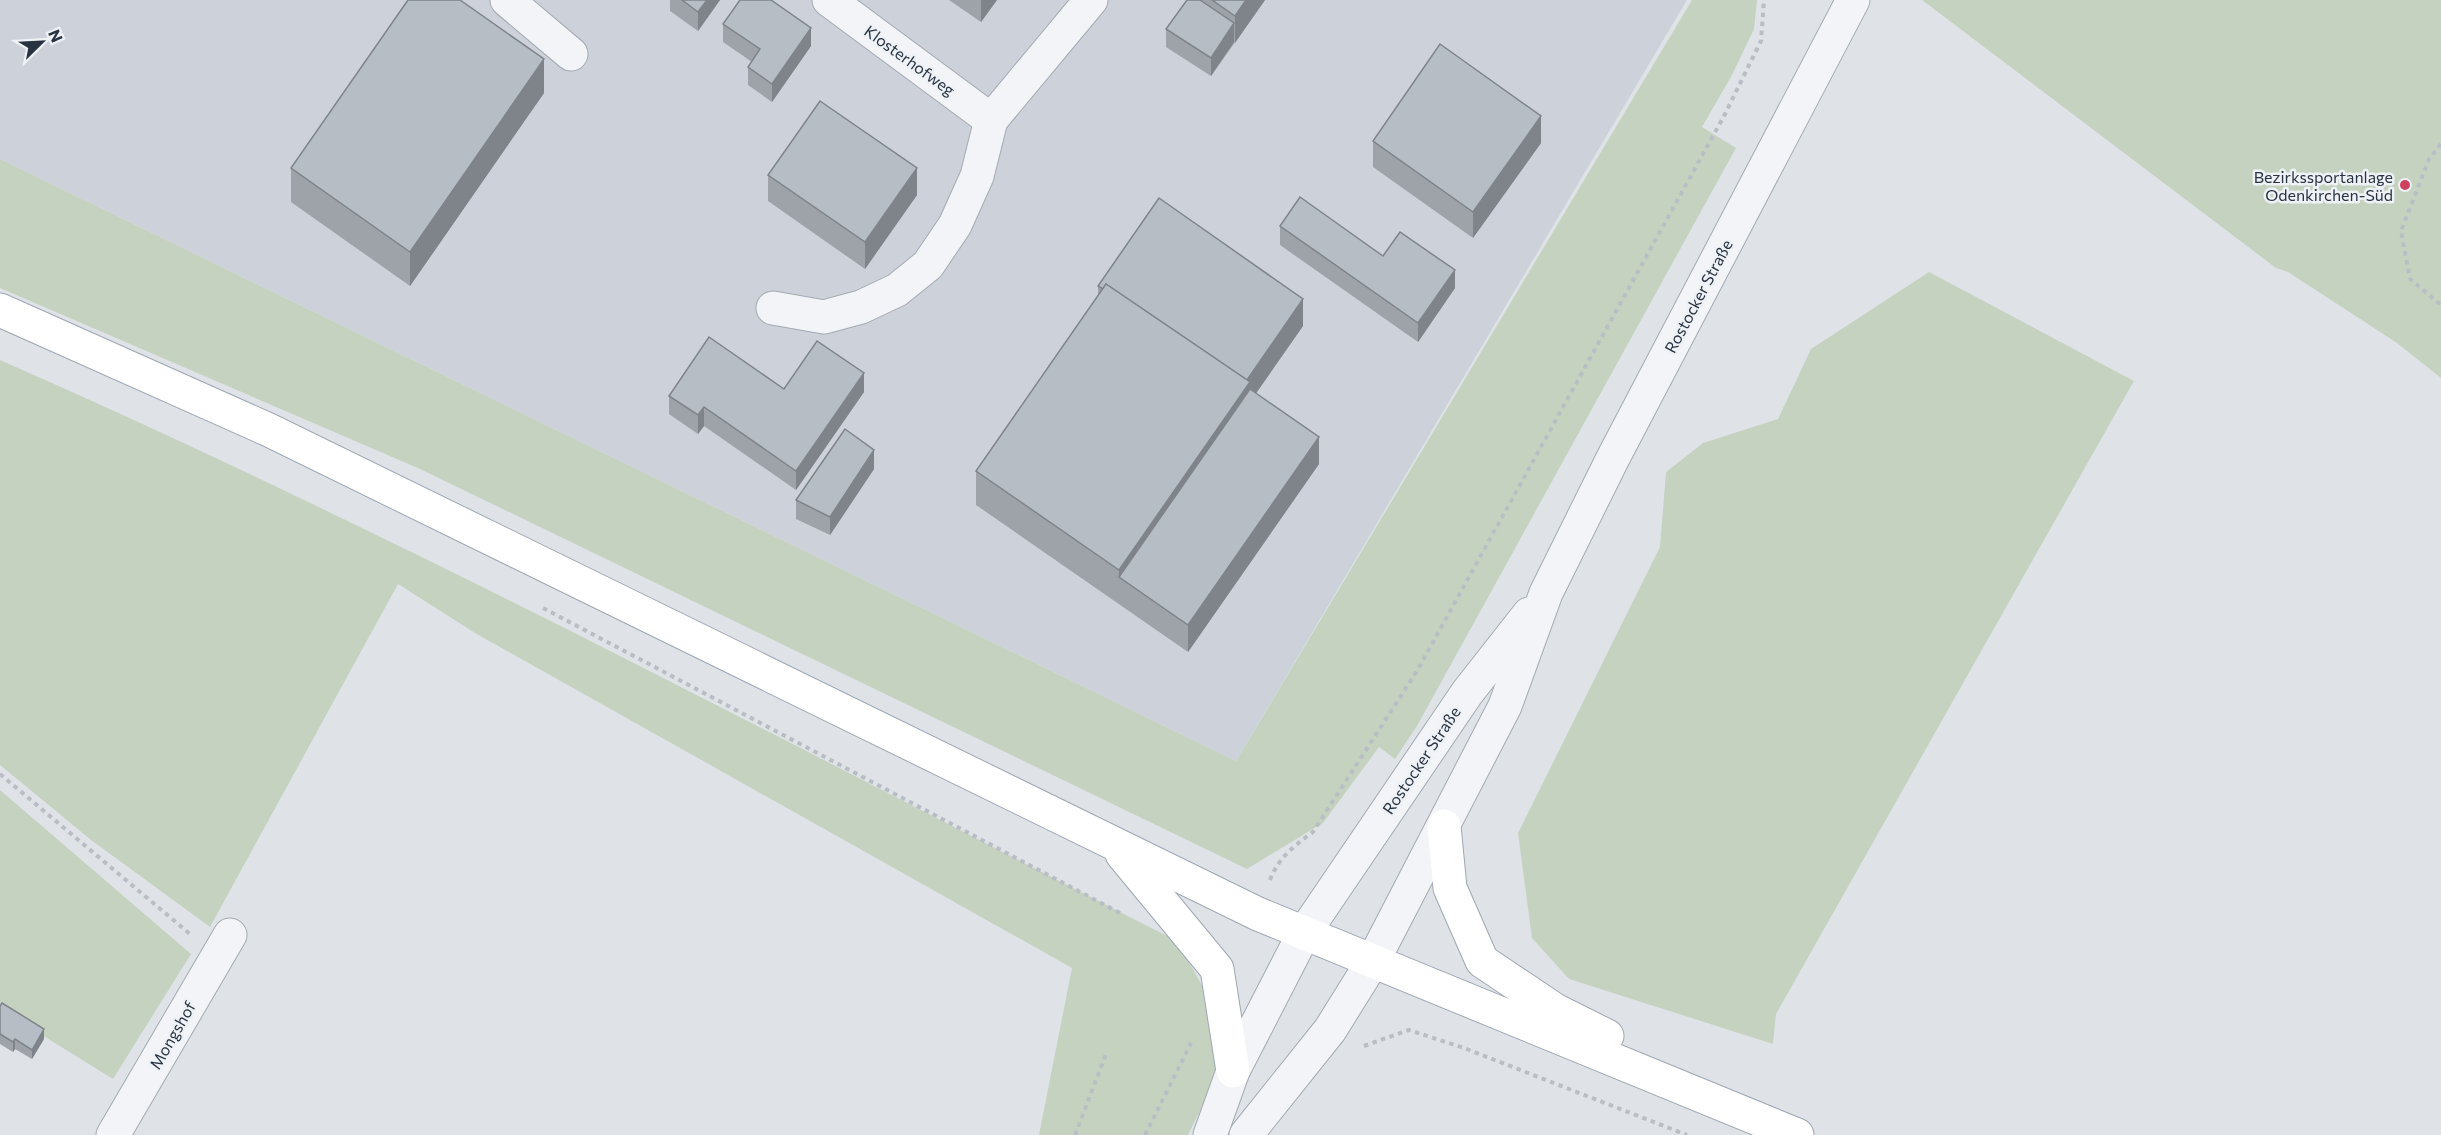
<svg xmlns="http://www.w3.org/2000/svg" width="2441" height="1135" font-family="Commissioner,sans-serif">
<style>
.built{fill:#cdd2da}
.green{fill:#c6d2c0}
.lines{fill:none;stroke-linecap:round;stroke-linejoin:round}
.minor-casing{stroke:#a4aab2;stroke-width:35}
.major-casing{stroke:#9ea8b4;stroke-width:35}
.path{stroke:#b9bec4;stroke-width:4;stroke-dasharray:4.5 4.5;stroke-linecap:butt}
.minor{stroke:#f2f4f7;stroke-width:33}
.major{stroke:#fff;stroke-width:33}
.wall{fill:#9da3a9}
.shaded-wall{fill:#7f848a}
.building{fill:#b6bdc5;stroke:#7f848a;stroke-width:1.5}
.poi-dot{fill:#cf425f;stroke:#eef2f6;stroke-width:2}
.labels{text-anchor:middle;dominant-baseline:central;stroke-width:5;stroke-linejoin:round;paint-order:stroke}
.street-label{font-size:16px;fill:#283240;stroke:#eef2f6}
.poi-label{font-size:16px;fill:#283240;stroke:#eef2f6;text-anchor:end}
</style>
<rect width="100%" height="100%" fill="#dfe3e8"/>
<path class="built" d="M0,0H1687L1236,761L0,159Z"/>
<g class="green">
<path d="M1692,0H1757L1754,29L1732,75L1702,127L1736,148L1417,726L1395,759L1379,747L1323,823L1247,869L420,469L0,288V159L1236,761Z"/>
<path d="M1922,0H2441V378L2397,343L2288,272L2276,268Z"/>
<path d="M1929,272L2134,381L1776,1014L1773,1044L1569,979L1532,938L1518,833L1660,547L1666,472L1703,443L1778,419L1811,349Z"/>
<path d="M0,360C401,536 787,743 1177,941L1209,998L1217,1076L1188,1135H1039L1072,968L475,633L398,584L210,927L91,840L0,765Z"/>
<path d="M0,790L191,954L113,1079L0,1009Z"/>
</g>
<g class="lines">
<defs>
<g id="minor">
<path d="M507,0L571,54"/>
<path d="M829,0L991,120"/>
<path d="M773,308L824,317L861,307L897,290L928,265L955,225L977,176L991,120L1091,0"/>
<path d="M113,1135L230,935"/>
<path d="M1210,1135L1233,1071L1304,933L1467,693L1529,614"/>
<path d="M1246,1135L1330,1030L1373,961L1505,706L1546,593L1613,458L1853,0"/>
</g>
<g id="major">
<path d="M0,310L269,430L1258,914L1797,1135"/>
<path d="M1444,826L1450,888L1482,961L1555,1010L1607,1036"/>
<path d="M1122,854L1217,969L1233,1071"/>
</g>
</defs>
<use href="#minor" class="minor-casing"/>
<use href="#major" class="major-casing"/>
<g class="path">
<path d="M2441,144L2429,159L2401,231L2410,279L2441,305"/>
<path d="M543,608L1120,913"/>
<path d="M0,774L190,934"/>
<path d="M1270,880C1278,858 1295,845 1313,832L1417,671L1724,116L1761,41L1764,0"/>
<path d="M1364,1046L1409,1030L1464,1048L1687,1135"/>
<path d="M1075,1135L1106,1054"/>
<path d="M1145,1135L1191,1043"/>
</g>
<use href="#minor" class="minor"/>
<use href="#major" class="major"/>
</g>
<g class="wall">
<path d="M670,0H720L698,31L670,11Z"/>
<path d="M949,0H997L981,22Z"/>
<path d="M1187,0H1265L1211,76L1166,47V29Z"/>
<path d="M723,24L811,46L772,102L748,85V67L752,62L723,42Z"/>
<path d="M544,93L410,286L291,202V168Z"/>
<path d="M1373,141L1541,143L1473,238L1373,167Z"/>
<path d="M768,175L917,195L865,269L768,201Z"/>
<path d="M1280,226L1383,256L1455,288L1418,342L1280,245Z"/>
<path d="M1098,286L1303,326L1256,393L1319,464L1188,652L976,505V471L1098,295Z"/>
<path d="M784,389L864,392L796,490L704,426L698,434L669,414V396Z"/>
<path d="M874,469L830,535L796,519V500Z"/>
<path d="M0,1006L44,1039L32,1059L15,1049L13,1052L0,1044Z"/>
</g>
<g class="shaded-wall">
<path d="M707,0H720L698,31V12Z"/>
<path d="M981,0H997L981,22Z"/>
<path d="M1246,0H1265L1235,43V16Z"/>
<path d="M1234,23V42L1211,76V58Z"/>
<path d="M811,28V46L772,102V84Z"/>
<path d="M544,59V93L410,286V252Z"/>
<path d="M1541,116V143L1473,238V212Z"/>
<path d="M917,168V195L865,269V242Z"/>
<path d="M1455,270V288L1418,342V323Z"/>
<path d="M1303,299V326L1250,402L1119,577V570L1243,386Z"/>
<path d="M864,373V392L796,490V471Z"/>
<path d="M704,407V426L698,434V415Z"/>
<path d="M1319,437V464L1188,652V625Z"/>
<path d="M874,450V469L830,535V517Z"/>
<path d="M44,1029V1039L32,1059V1050Z"/>
<path d="M15,1039V1049L13,1052V1042Z"/>
</g>
<g class="building">
<path d="M408,0H460L544,59L410,252L291,168Z"/>
<path d="M682,0H707L698,12Z"/>
<path d="M740,0H771L811,28L772,84L748,67L760,49L723,24Z"/>
<path d="M1187,0H1200L1234,23L1211,58L1166,29Z"/>
<path d="M1212,0H1246L1235,16Z"/>
<path d="M1440,44L1541,116L1473,212L1373,141Z"/>
<path d="M820,101L917,168L865,242L768,175Z"/>
<path d="M1300,197L1383,256L1400,232L1455,270L1418,323L1280,226Z"/>
<path d="M1159,198L1303,299L1247,380L1106,284L1103,289L1098,286Z"/>
<path d="M1106,284L1250,382L1119,570L976,471Z"/>
<path d="M709,337L784,389L817,341L864,373L796,471L704,407L698,415L669,396Z"/>
<path d="M1250,389L1319,437L1188,625L1119,577Z"/>
<path d="M845,429L874,450L830,517L796,500Z"/>
<path d="M2,1003L44,1029L32,1050L15,1039L13,1042L0,1034V1006Z"/>
</g>
<circle class="poi-dot" cx="2405" cy="185" r="6"/>
<g class="labels">
<g class="street-label">
<text transform="translate(910 60) rotate(36)">Klosterhofweg</text>
<text transform="translate(1698 296) rotate(-62)">Rostocker Straße</text>
<text transform="translate(1421 760) rotate(-56)">Rostocker Straße</text>
<text transform="translate(172 1035) rotate(-60)">Mongshof</text>
</g>
<g class="poi-label">
<text x="2393" y="176">Bezirkssportanlage<tspan x="2393" dy="18">Odenkirchen-Süd</tspan></text>
</g>
</g>
<g transform="translate(42 42) rotate(66)" stroke="#eef2f6" stroke-width="4.5" paint-order="stroke">
<path d="M0-4.5L10 22L0 15L-10 22Z" fill="#283240"/>
<text y="-9" font-size="16" font-weight="bold" text-anchor="middle" fill="#283240">N</text>
</g>
</svg>
